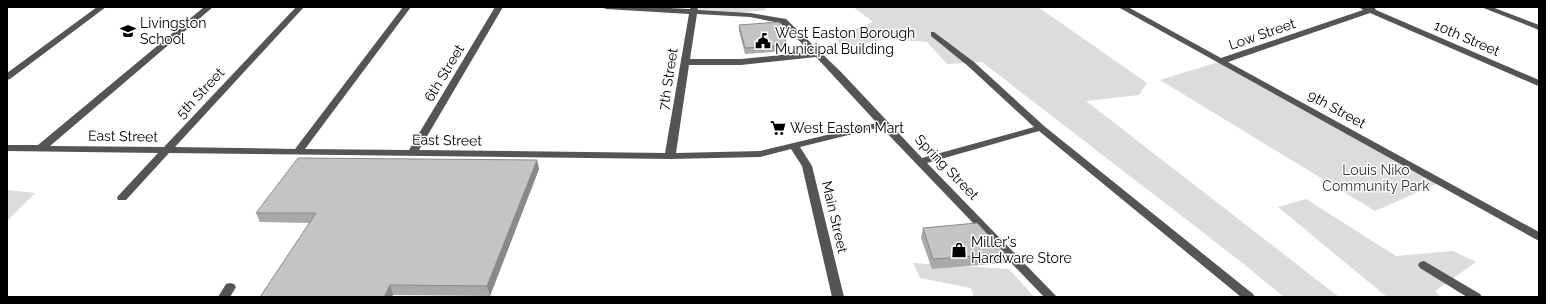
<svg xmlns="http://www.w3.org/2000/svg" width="1546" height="304" font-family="Raleway,sans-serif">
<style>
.green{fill:#dcdcdc}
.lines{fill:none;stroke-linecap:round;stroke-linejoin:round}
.minor{fill:#555;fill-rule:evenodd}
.wall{fill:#a9a9a9}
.shaded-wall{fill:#898989}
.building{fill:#c4c4c4;stroke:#898989}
.labels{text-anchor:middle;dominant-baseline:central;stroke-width:3;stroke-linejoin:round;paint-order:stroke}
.poi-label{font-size:14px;fill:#000;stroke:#fff;text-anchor:start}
.street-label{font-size:14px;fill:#000;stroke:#fff}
.park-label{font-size:14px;fill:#333;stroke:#fff}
</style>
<rect width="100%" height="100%" fill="#fff"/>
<g class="green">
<path d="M694,7H763L766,10L728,14L693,13Z"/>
<path d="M853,7H1038L1147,83L1139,95L1086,101L1339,297H1284L1240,261L982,62L947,64L927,42L886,39L843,49L835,37L873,22Z"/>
<path d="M1222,61L1441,182L1375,211L1160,80Z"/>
<path d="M7,190L35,193L7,221Z"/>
<path d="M1306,199L1396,256L1453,251L1476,262L1435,291L1441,297H1387L1278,207Z"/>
<path d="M913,263L1009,269L1034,297H974L971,288L920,278Z"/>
</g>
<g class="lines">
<g class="minor">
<path d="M97,7H106L10,79L7,80V73Z"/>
<path d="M204,7H213L50,146L164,147L296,7H304L175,147L295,149L403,7H411L305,149L409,150L495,7H503L419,150L665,153L689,14L606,9L602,7H648L690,9L691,7H697L698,10L750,13L786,19L841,72L922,158L1034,127L968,66L931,36V32H934L974,62L1044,126L1253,294L1255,297H1241L1039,131L927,163L1057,297H1044L881,127L800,147L812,166L844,297H832L802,166L791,149L760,157L670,159L169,153L126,200H118L117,198L118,196L158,153L7,151V145H38ZM697,14L750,17L780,23L811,52L741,59H690ZM816,57L877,123L760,151L676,153L689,65H741Z"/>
<path d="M1118,7H1128L1221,58L1363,10L1359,7H1374L1376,10L1539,80V86L1536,85L1370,13L1228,62L1539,232V241Z"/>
<path d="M1481,7H1492L1539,25V30Z"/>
<path d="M1424,261L1480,294L1482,297H1467L1420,268L1418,265L1420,262Z"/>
<path d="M230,283L234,284L236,287L230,297H218L226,284Z"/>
</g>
</g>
<g class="wall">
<path d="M739,25L787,45V51L745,54L739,31Z"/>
<path d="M537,160L539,169L490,296L393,295L310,223L260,222L256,213Z"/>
<path d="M923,228L1006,254L1004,263L932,269L921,238Z"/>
</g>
<g class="shaded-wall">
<path d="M537,160L539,169L490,296L487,286Z"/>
<path d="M390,285L393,295L392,297H384Z"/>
</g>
<g class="building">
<path d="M779,22L787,45L745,48L739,25Z"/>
<path d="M298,158L537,160L487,286L390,285L384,297H260L316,213H256Z"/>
<path d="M977,223L1006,254L933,259L923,228Z"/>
</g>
<defs>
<symbol id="school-bare" viewBox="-9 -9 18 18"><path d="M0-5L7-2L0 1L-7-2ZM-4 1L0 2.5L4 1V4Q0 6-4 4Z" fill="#000" stroke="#fff" stroke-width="2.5" paint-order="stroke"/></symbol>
<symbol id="civic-bare" viewBox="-9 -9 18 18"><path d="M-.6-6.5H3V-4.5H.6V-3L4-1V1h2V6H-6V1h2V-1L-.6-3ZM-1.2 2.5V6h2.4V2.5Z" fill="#000" stroke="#fff" stroke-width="2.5" paint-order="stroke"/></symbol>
<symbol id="supermarket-bare" viewBox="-9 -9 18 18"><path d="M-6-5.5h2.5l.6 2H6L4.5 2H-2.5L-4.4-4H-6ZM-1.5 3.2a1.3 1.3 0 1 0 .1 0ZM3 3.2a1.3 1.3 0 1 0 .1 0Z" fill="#000" stroke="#fff" stroke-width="2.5" paint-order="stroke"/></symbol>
<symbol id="shop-bare" viewBox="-9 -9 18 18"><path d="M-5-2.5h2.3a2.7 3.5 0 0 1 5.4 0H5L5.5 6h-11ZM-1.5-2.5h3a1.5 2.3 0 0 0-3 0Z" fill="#000" stroke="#fff" stroke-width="2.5" paint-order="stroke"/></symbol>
</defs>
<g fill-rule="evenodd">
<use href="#school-bare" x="117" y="20" width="22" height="22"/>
<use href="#civic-bare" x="752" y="30" width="22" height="22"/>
<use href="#supermarket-bare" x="767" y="117" width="22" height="22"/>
<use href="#shop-bare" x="948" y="239" width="22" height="22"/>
</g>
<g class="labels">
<g class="poi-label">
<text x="140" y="23">Livingston<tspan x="140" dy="16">School</tspan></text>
<text x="775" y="33">West Easton Borough<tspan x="775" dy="16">Municipal Building</tspan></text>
<text x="790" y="128">West Easton Mart</text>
<text x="971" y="242">Miller's<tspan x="971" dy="16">Hardware Store</tspan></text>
</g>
<g class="street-label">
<text transform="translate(1262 34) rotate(-19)">Low Street</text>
<text transform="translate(1467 38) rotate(23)">10th Street</text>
<text transform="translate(444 73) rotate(-59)">6th Street</text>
<text transform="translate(668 79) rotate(-81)">7th Street</text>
<text transform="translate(200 93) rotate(-47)">5th Street</text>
<text transform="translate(1337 109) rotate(29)">9th Street</text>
<text transform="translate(123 136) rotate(1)">East Street</text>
<text transform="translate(447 140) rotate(1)">East Street</text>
<text transform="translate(947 167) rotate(46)">Spring Street</text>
<text transform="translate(835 217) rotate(77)">Main Street</text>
</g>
<g class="park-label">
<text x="1376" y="170">Louis Niko<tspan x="1376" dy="16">Community Park</tspan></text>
</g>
</g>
<rect width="1546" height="304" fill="none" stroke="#000000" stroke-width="16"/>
</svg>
